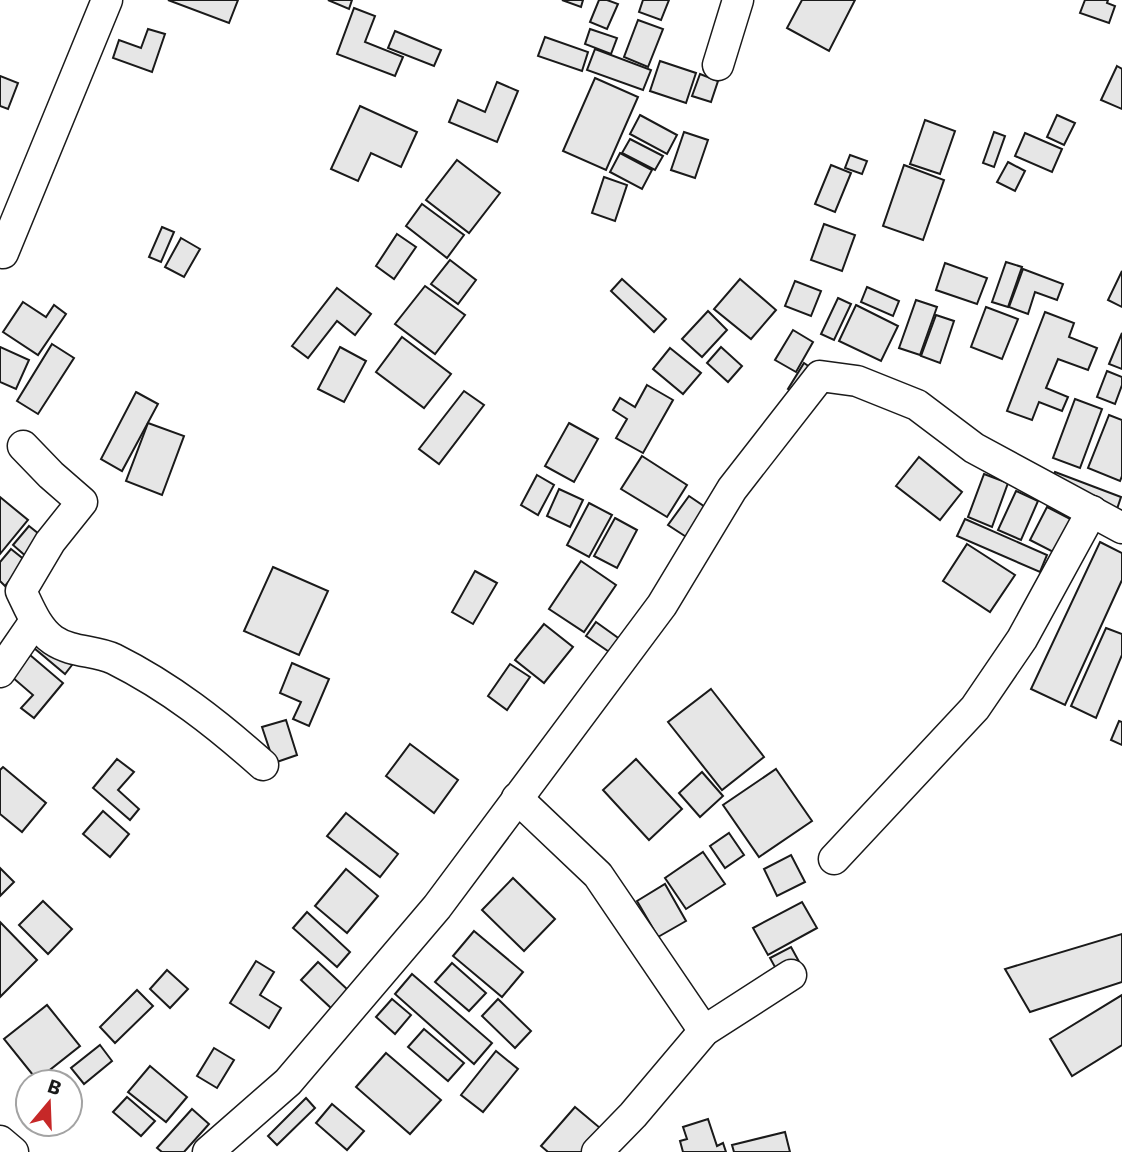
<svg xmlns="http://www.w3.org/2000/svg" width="1122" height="1152" font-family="Commissioner,sans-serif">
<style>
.building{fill:#e6e6e6;stroke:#1a1a1a;stroke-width:2}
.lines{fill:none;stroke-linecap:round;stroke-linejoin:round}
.minor-casing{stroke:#1a1a1a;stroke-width:33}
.minor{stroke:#fff;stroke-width:30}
</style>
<rect width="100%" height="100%" fill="#fff"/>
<g class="building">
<path d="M168,0H238L229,23Z"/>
<path d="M328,0H352L349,9Z"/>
<path d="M562,0H583L581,7Z"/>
<path d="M599,0H607L618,4L607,29L590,22Z"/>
<path d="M643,0H669L661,20L639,12Z"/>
<path d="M802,0H855L829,51L787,28Z"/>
<path d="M1085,0H1108L1107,3L1115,6L1109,23L1080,13Z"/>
<path d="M354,8L375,16L365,42L403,57L395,76L337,54Z"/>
<path d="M638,20L663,29L648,67L624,57Z"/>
<path d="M148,29L165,34L152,72L113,58L119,40L141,48Z"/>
<path d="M590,29L617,38L611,54L585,44Z"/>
<path d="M395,31L441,50L434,66L388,48Z"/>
<path d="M545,37L588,52L582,71L538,56Z"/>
<path d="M595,49L651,70L643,90L587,70Z"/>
<path d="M660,61L696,73L686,103L650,91Z"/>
<path d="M1117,66L1122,69V109L1101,100Z"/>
<path d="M700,74L718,81L711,102L692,96Z"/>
<path d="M0,76L18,83L8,109L0,106Z"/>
<path d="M595,78L638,97L606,170L563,151Z"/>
<path d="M497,82L518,91L497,142L449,122L458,100L485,112Z"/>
<path d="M360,106L417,132L401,167L371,153L358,181L331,169Z"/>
<path d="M640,115L677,135L667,154L630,134Z"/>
<path d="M1057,115L1075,123L1064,145L1047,137Z"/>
<path d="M925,120L955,131L940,174L910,164Z"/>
<path d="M684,132L708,140L695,178L671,170Z"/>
<path d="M994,132L1005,136L994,167L983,163Z"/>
<path d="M1025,133L1062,149L1052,172L1015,156Z"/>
<path d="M630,139L663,156L655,170L622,153Z"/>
<path d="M620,153L652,170L642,189L610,172Z"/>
<path d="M850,155L867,161L862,174L845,168Z"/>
<path d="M457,160L500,193L469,233L426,200Z"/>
<path d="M1008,162L1025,171L1015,191L997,182Z"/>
<path d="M831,165L851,173L835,212L815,204Z"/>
<path d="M904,165L944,180L923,240L883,226Z"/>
<path d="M604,177L627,185L615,221L592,213Z"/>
<path d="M422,204L464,235L447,258L406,226Z"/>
<path d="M824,224L855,235L842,271L811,260Z"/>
<path d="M162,227L174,232L161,262L149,257Z"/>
<path d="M397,234L416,247L394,279L376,266Z"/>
<path d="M181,238L200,249L184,277L165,267Z"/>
<path d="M450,260L476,280L458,304L431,284Z"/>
<path d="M1006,262L1022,267L1008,307L992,302Z"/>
<path d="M945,263L987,278L977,304L936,290Z"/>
<path d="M1023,269L1063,284L1057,300L1035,292L1028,314L1009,307Z"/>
<path d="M1122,271V307L1108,300Z"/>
<path d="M622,279L666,319L654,332L611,291Z"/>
<path d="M740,279L776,310L751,339L714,309Z"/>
<path d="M795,281L821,291L811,316L785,306Z"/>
<path d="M425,286L465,315L435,354L395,324Z"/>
<path d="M867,287L899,301L893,316L861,302Z"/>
<path d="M337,288L371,314L355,335L337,321L308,358L292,346Z"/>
<path d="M838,298L851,304L834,340L821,334Z"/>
<path d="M916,300L937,307L920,355L899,348Z"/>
<path d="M23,302L46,317L54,305L66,314L38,355L3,332Z"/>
<path d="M856,305L898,326L881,361L839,341Z"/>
<path d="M986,307L1018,319L1002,359L971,347Z"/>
<path d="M708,311L727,330L702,357L682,339Z"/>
<path d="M1045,312L1074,323L1069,337L1097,348L1088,370L1058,359L1046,388L1068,397L1062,411L1039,402L1032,420L1007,411Z"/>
<path d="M936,315L954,321L940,363L921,356Z"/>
<path d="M793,330L813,342L796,372L775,360Z"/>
<path d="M1122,333V369L1109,364Z"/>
<path d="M402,337L451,374L424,408L376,372Z"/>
<path d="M52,344L74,358L38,414L17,401Z"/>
<path d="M0,347L29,360L16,389L0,382Z"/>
<path d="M340,347L366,361L344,402L318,389Z"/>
<path d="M721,347L742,366L728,382L707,363Z"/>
<path d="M670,348L701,373L683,394L653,369Z"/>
<path d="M804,363L817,372L802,397L788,389Z"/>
<path d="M1107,371L1122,377V385L1115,404L1097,397Z"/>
<path d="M647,385L673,400L643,453L616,438L627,419L613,410L620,398L635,407Z"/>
<path d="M464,391L484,405L439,464L419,449Z"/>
<path d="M136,392L158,404L122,471L101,459Z"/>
<path d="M1075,399L1102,409L1080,468L1053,458Z"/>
<path d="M1109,415L1122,420V476L1120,481L1088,468Z"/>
<path d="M148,423L184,436L162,495L126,481Z"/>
<path d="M569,423L598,439L574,482L545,466Z"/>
<path d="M642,456L687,485L667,517L621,489Z"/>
<path d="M919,457L962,492L940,520L896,486Z"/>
<path d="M1055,472L1121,497L1116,512L1050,488Z"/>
<path d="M984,474L1008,483L992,527L968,517Z"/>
<path d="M537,475L554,485L538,515L521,505Z"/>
<path d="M559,489L583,500L570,527L547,516Z"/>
<path d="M1016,491L1038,501L1021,540L998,530Z"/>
<path d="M689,496L714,513L694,542L668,525Z"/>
<path d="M0,497L28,520L0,554Z"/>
<path d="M589,503L612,515L589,557L567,545Z"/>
<path d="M1047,507L1080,524L1063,557L1030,540Z"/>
<path d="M615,518L637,530L617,568L594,556Z"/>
<path d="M965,519L1047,555L1040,572L957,536Z"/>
<path d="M29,526L44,538L28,558L13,545Z"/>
<path d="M1100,542L1122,553V580L1065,705L1031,689Z"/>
<path d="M967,544L1015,575L990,612L943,581Z"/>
<path d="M11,549L26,561L5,586L0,581V562Z"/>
<path d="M581,561L616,585L584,632L549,609Z"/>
<path d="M273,567L328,591L299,655L244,631Z"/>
<path d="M475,571L497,583L473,624L452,612Z"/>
<path d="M596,622L628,645L618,658L586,636Z"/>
<path d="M544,624L573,647L544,683L515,660Z"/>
<path d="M1106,628L1122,634V655L1096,718L1071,706Z"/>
<path d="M40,639L72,665L65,674L34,648Z"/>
<path d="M30,655L63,683L34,718L21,708L33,695L12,677Z"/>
<path d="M292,663L329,679L309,726L293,719L301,702L280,693Z"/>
<path d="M510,664L530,677L507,710L488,696Z"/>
<path d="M711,689L764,757L722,790L668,722Z"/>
<path d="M286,720L297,755L274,763L262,727Z"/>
<path d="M1119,721L1122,722V745L1111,740Z"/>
<path d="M410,744L458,780L434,813L386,776Z"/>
<path d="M117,759L134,772L118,790L139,809L130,820L93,788Z"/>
<path d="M636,759L682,809L649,840L603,790Z"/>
<path d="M3,767L46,803L22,832L0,814V770Z"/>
<path d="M776,769L812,821L759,857L723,805Z"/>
<path d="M702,772L723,796L700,817L679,793Z"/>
<path d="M103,811L129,834L110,857L83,834Z"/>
<path d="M346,813L398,854L380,877L327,836Z"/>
<path d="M729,833L744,855L725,868L710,846Z"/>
<path d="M703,852L725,884L686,909L665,878Z"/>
<path d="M791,855L805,882L777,896L764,869Z"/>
<path d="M0,868L14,882L0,896Z"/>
<path d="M346,869L378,896L347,933L315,906Z"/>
<path d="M513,878L555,919L524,951L482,910Z"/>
<path d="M665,884L686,921L658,937L637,901Z"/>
<path d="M43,901L72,929L48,954L19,925Z"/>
<path d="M802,902L817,928L768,955L753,928Z"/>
<path d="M307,912L350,952L337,967L293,928Z"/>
<path d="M0,922L37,960L0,997Z"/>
<path d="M474,931L523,972L502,997L453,956Z"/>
<path d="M1122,934V982L1030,1012L1005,969Z"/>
<path d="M791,947L802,967L781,978L770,958Z"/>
<path d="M256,961L274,972L260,995L281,1008L269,1028L230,1003Z"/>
<path d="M318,962L348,990L331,1008L301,980Z"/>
<path d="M452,963L486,993L469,1011L435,982Z"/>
<path d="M167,970L188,989L170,1008L150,989Z"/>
<path d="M412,974L492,1043L474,1064L395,994Z"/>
<path d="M137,990L153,1006L115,1043L100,1027Z"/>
<path d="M1122,995V1045L1072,1076L1050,1039Z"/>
<path d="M392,999L411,1015L395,1034L376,1017Z"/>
<path d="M498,999L531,1031L515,1048L482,1016Z"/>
<path d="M47,1005L80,1046L37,1080L4,1039Z"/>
<path d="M424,1029L464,1063L448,1081L408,1047Z"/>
<path d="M100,1045L112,1061L84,1084L71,1068Z"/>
<path d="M214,1048L234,1060L217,1088L197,1076Z"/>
<path d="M496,1051L518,1069L483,1112L461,1095Z"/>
<path d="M386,1053L441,1100L410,1134L356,1087Z"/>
<path d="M150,1066L187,1097L166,1122L128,1092Z"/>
<path d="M127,1097L155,1121L141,1136L113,1112Z"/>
<path d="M306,1098L315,1108L277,1145L268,1136Z"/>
<path d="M332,1104L364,1131L347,1150L316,1123Z"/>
<path d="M575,1107L606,1133L589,1152H548L541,1146Z"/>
<path d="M192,1109L209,1124L184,1152H162L157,1148Z"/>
<path d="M708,1119L717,1146L723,1143L726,1152H683L680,1141L687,1139L683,1127Z"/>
<path d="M785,1132L790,1152H734L732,1145Z"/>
</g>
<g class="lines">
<defs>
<g id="minor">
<path d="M718,65L738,0"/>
<path d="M3,253L107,0"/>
<path d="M23,446L51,475L82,502L50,542L21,591C29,607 37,629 53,640C72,653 95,650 114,659C170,687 217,724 263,765"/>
<path d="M0,672L35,621"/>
<path d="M517,798L598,875L704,1031"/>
<path d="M834,859L975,708L1022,639L1092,511"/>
<path d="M0,1141L13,1152"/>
<path d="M208,1152L288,1082L437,907L662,605L732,489L820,376L857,381L917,405L974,448L1122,528"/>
<path d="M597,1152L633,1115L704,1031L791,975"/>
</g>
</defs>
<use href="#minor" class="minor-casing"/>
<use href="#minor" class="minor"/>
</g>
<g transform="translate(49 1103) rotate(19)"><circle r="33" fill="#ffffff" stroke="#a3a3a3" stroke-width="2"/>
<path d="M0-5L12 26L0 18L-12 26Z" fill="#c62828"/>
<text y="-10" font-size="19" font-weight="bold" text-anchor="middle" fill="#1a1a1a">B</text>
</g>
</svg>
